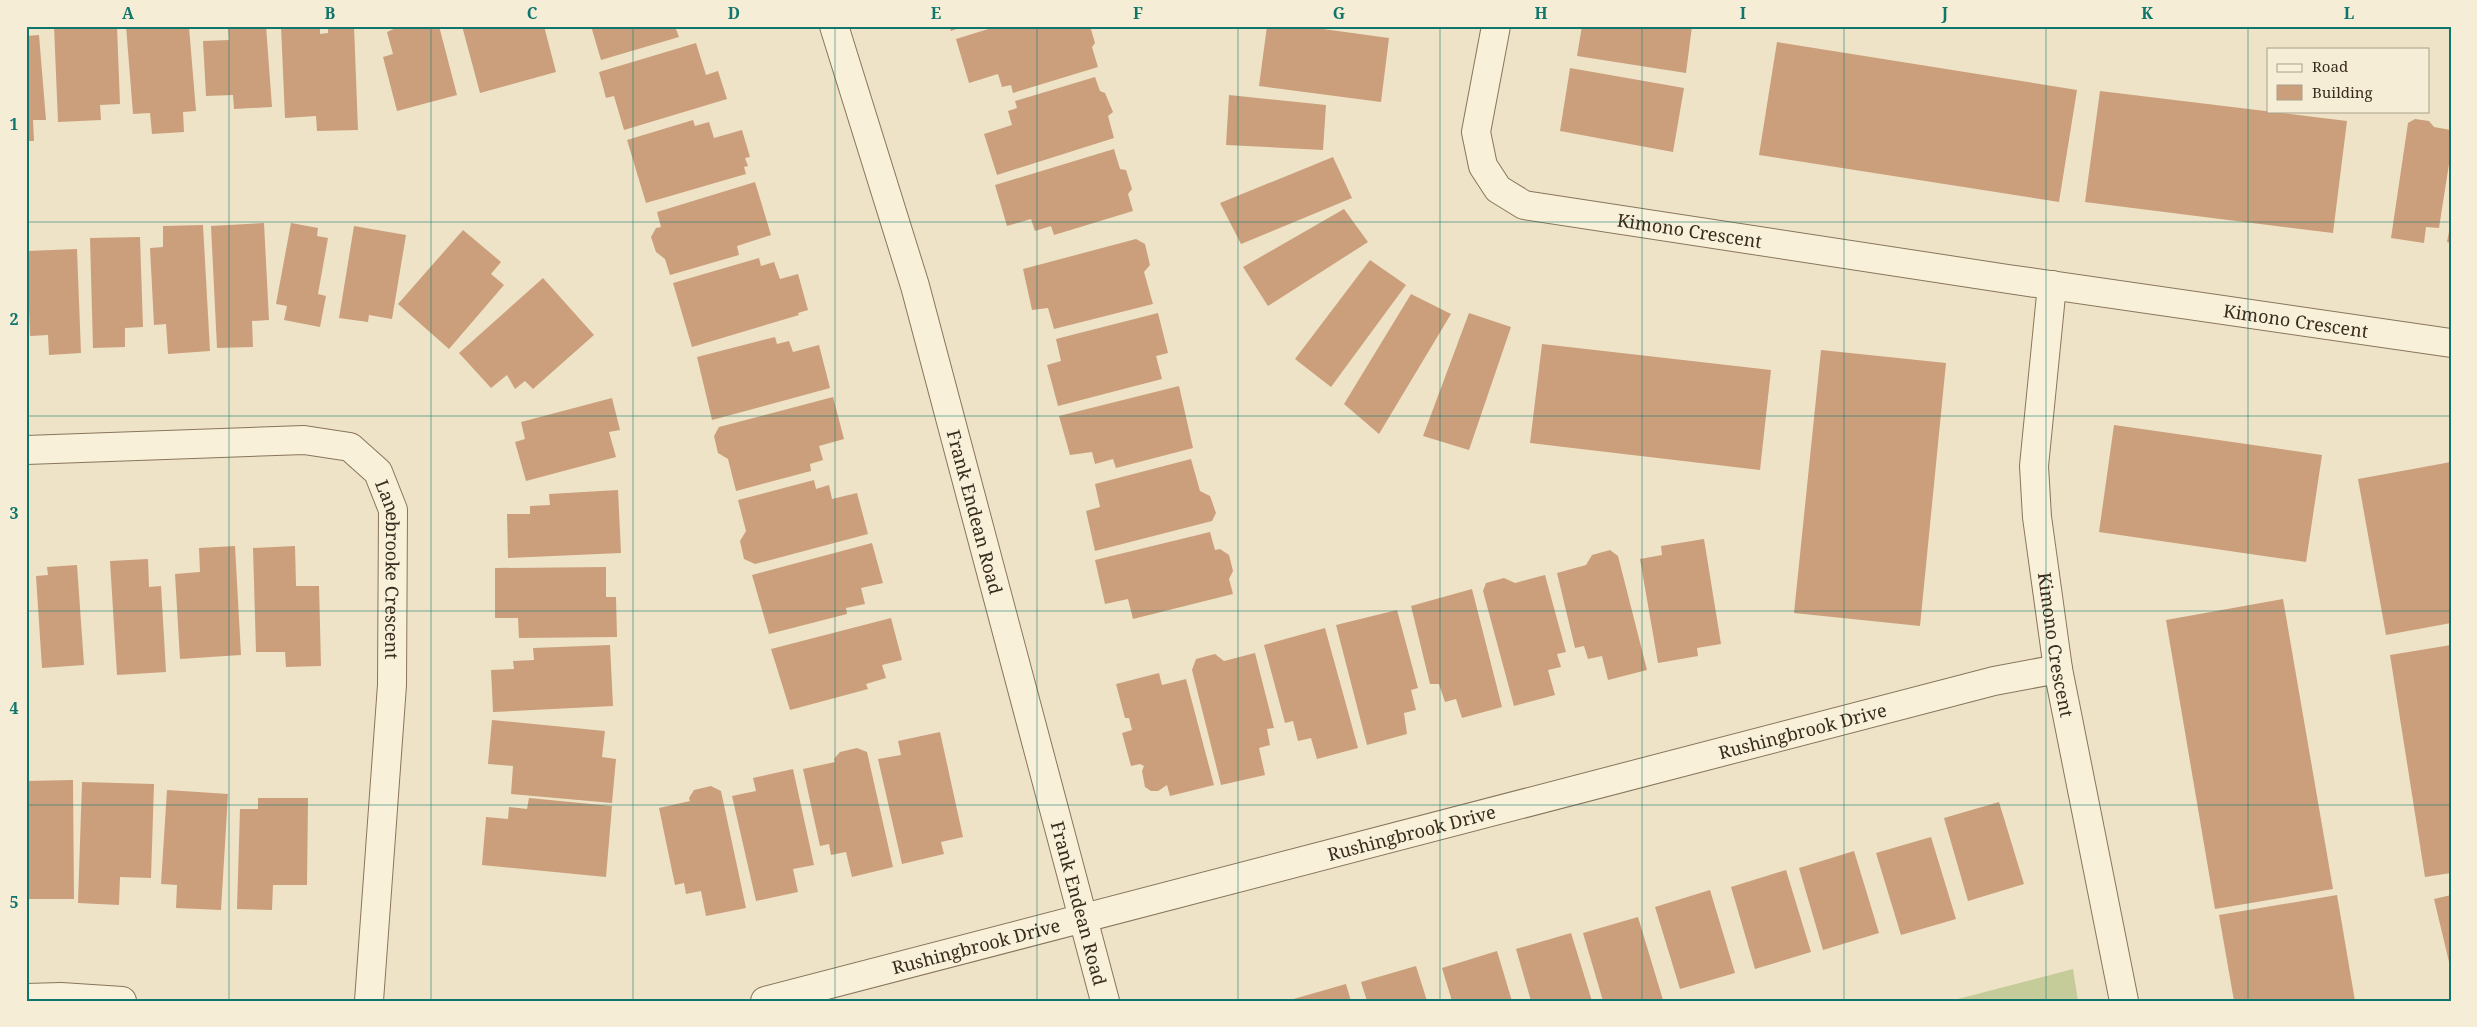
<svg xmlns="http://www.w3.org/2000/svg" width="2477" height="1027" font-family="'Noto Serif',serif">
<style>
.green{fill:#c5cc9a}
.building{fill:#cb9f7c}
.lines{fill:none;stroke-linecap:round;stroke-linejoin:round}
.minor-casing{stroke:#89755c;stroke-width:30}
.tertiary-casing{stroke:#89755c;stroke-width:30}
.minor{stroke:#f8f0d9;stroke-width:28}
.tertiary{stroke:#f8f0d9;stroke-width:28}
.grid{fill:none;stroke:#0f766e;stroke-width:1;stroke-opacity:0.55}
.labels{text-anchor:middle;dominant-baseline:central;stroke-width:5;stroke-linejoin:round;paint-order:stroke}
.street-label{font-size:18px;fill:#392c1f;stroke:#f5edd5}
.neatline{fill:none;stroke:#0f766e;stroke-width:2}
.grid-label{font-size:16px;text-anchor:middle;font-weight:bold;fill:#0f766e}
</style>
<rect width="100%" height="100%" fill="#eee3c6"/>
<path class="green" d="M2073,969L2078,1001H1950Z"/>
<g class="building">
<path d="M54,26H117L120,104L100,105L101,120L58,122Z"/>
<path d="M126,26H162V29L189,27L196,111L183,112L184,132L152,134L150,113L133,114Z"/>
<path d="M228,26H266L272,107L234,109L233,95L206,96L203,41L229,40Z"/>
<path d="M281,26H320V34L328,33V26H354L358,130L317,131L316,116L285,118Z"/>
<path d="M400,26H439L457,95L397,111L383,57L393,54L387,32Z"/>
<path d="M462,26H544L556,72L480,93Z"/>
<path d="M591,26H686V27L676,29L679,37L601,60Z"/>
<path d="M949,26H963V27L951,31Z"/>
<path d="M998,26H1090L1095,43L1092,47L1098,67L1013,93L1011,85L1002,87L998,74L969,83L956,39Z"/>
<path d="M1267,26H1301L1389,38L1381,102L1259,86Z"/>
<path d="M1582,26H1692L1686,73L1577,56Z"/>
<path d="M39,35L46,120H33L34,141H26V36Z"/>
<path d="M1777,42L2077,90L2059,202L1759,155Z"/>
<path d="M696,43L706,75L718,71L727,99L624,130L614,96L606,98L599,72Z"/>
<path d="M1570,68L1684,88L1673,152L1560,131Z"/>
<path d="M1095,77L1100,91L1105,93L1113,112L1108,116L1114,138L997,175L984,134L1012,125L1008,111L1017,108L1015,101Z"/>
<path d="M2100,91L2347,121L2333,233L2085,202Z"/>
<path d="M1229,95L1326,105L1323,150L1226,145Z"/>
<path d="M2415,119L2429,121L2434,127L2451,130V151L2439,228L2426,227L2424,243L2391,238L2408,123Z"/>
<path d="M693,120L695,126L709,122L714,138L742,130L750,157L745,158L748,166L744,167L746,174L646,203L627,140Z"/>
<path d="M1114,149L1120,169L1126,170L1132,189L1128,194L1133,211L1054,235L1051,226L1035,231L1031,219L1007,226L995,185Z"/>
<path d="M1333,157L1352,198L1241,244L1220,203Z"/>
<path d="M755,182L771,235L737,246L739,255L670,275L665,259L656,252L651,237L656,228L661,227L657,212Z"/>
<path d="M1344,209L1368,242L1268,306L1243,267Z"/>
<path d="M264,223L269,320L252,321L253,347L217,348L211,226Z"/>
<path d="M291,223L318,228L317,236L328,238L318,294L326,296L320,327L284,320L287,306L276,304Z"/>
<path d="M203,225L210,351L168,354L166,324L154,325L150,248L163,247V226Z"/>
<path d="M354,226L406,235L392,319L369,315L368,322L339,318Z"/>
<path d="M2450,227H2451V243L2447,242Z"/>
<path d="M463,230L501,262L491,274L504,285L449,349L398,304Z"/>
<path d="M140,237L143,327L125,328V347L93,348L90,238Z"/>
<path d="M1136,239L1145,244L1150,265L1144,272L1153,304L1054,329L1048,308L1032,310L1023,269Z"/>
<path d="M77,249L81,353L49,355L48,335L30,336L27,251Z"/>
<path d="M759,258L761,266L774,262L780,279L798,274L808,310L798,313L799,315L692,347L673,283Z"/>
<path d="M1370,260L1406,285L1331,387L1295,359Z"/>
<path d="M543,278L594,335L533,389L525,381L515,389L507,375L491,388L459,353Z"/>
<path d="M1411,294L1451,314L1379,434L1344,404Z"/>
<path d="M1158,313L1168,353L1156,356L1162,379L1058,406L1047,365L1061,361L1056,339Z"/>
<path d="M1469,313L1511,327L1469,450L1423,436Z"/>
<path d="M775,337L777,344L789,341L793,352L819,345L830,388L712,420L697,357Z"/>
<path d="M1542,344L1771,370L1760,470L1530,443Z"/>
<path d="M1821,350L1946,363L1920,626L1794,613Z"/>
<path d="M1179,386L1193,448L1116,468L1113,459L1095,464L1092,452L1070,455L1059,416Z"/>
<path d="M833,397L844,439L819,446L823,460L810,464L811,471L736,491L728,459L718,453L714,436L719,427Z"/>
<path d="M612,398L620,430L609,432L616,457L526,481L515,442L525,439L521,422Z"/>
<path d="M2114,425L2322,455L2306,562L2099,532Z"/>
<path d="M1191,459L1200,491L1210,496L1216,513L1212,521L1095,551L1086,511L1100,507L1095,484Z"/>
<path d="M2451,462V623L2386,635L2358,479Z"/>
<path d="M814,480L816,489L829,485L832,499L857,493L868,534L755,564L744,559L740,541L746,531L738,500Z"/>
<path d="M618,490L621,553L508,558L507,514H530V506L550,505L549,494Z"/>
<path d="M1210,532L1215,550L1220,549L1229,555L1233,571L1229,579L1233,594L1133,619L1128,599L1105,604L1095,560Z"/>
<path d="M1704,539L1721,644L1697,648L1698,656L1658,663L1640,559L1662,555L1661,546Z"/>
<path d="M872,543L883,583L861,588L865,604L846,608L847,614L769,634L752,575Z"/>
<path d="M235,546L241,655L180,659L175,574L200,572L199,548Z"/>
<path d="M295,546L296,586H319L321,666L286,667L285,652H256L253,548Z"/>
<path d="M1610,550L1618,556L1647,670L1608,680L1602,656L1588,659L1584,646L1575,648L1557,573L1586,565L1592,555Z"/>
<path d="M148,559L149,587L161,586L166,672L117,675L110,561Z"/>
<path d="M77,565L84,665L42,668L36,576L48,575L47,567Z"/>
<path d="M606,567V597H616L617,637L519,638L518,618H495V568Z"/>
<path d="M1545,575L1566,652L1557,654L1561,667L1548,670L1555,695L1514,706L1483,591L1486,583L1504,578L1515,583Z"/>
<path d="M1472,589L1502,707L1462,718L1456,699L1445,702L1439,684H1430L1411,606Z"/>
<path d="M2283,599L2333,889L2215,909L2166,620Z"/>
<path d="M1397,610L1418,688L1411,690L1416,710L1404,713L1407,734L1367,745L1336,625Z"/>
<path d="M891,618L902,660L882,665L886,678L866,684L868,689L790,710L771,649Z"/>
<path d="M1325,628L1358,748L1317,759L1311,738L1298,741L1293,721L1285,723L1264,645Z"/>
<path d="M610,645L613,706L493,712L491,670L514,669L513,661L534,660L533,648Z"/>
<path d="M2451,645V873L2425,877L2390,655Z"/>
<path d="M1255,653L1274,728L1267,729L1270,745L1259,748L1265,775L1221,785L1192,670L1196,659L1215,654L1224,661Z"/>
<path d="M1159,673L1162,685L1186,679L1214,785L1170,796L1167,785L1158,791H1151L1145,787L1142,771L1144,766L1140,764L1131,766L1122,733L1132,730L1129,718H1125L1116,684Z"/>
<path d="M492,720L605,731L602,757L616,759L612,803L511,794L513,766L488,764Z"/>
<path d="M940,732L963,837L941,842L944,854L902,864L878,759L901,755L898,741Z"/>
<path d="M857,748L867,752L893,867L852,877L846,852L831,855L829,844L820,846L803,769L835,762L834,759L840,752Z"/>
<path d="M793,769L814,865L793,869L798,892L756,901L732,796L756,791L753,778Z"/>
<path d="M73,780L74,899H26V781Z"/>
<path d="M82,782L154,784L151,878L120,877L119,905L78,903Z"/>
<path d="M711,786L721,791L746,908L706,916L701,891L686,894L684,883L675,885L659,808L690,801L689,798L694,790Z"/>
<path d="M167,790L228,794L221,910L176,908L177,885L161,884Z"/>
<path d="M258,798H308L307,885H273L272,910L237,909L240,809H258Z"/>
<path d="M529,798L612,806L606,877L482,865L486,817L508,819L509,807L527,809Z"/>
<path d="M1999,802L2024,884L1968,901L1944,818Z"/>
<path d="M1931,837L1956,919L1901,935L1876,853Z"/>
<path d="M1854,851L1879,933L1823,950L1799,868Z"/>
<path d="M1786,870L1811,952L1755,969L1731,887Z"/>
<path d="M1710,890L1735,973L1680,989L1655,907Z"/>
<path d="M2337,895L2355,1001H2234L2219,915Z"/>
<path d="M2451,895V966H2450L2434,899Z"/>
<path d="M1638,917L1663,1000L1603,1001L1583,933Z"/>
<path d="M1571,933L1592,1001H1531L1516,949Z"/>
<path d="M1497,951L1512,1001H1452L1442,968Z"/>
<path d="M1416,966L1427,1001H1367L1361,982Z"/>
<path d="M1346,984L1351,1001H1291L1290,1000Z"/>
</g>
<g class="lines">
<defs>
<g id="minor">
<path id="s1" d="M1496,26L1476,132L1483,166L1498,189L1524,205L2008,279L2451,343"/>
<path id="s2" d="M2052,285L2034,466L2037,517L2058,669L2124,1001"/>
<path id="s3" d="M26,450L304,440L350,447L378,472L393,510L392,685L369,1001"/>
<path d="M26,998L61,997L122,1001"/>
<path id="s4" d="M765,1001L1994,681L2058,669"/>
</g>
<g id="tertiary">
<path id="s5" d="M834,26L915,286L1105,1001"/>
</g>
</defs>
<use href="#minor" class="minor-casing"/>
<use href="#tertiary" class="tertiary-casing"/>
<use href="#minor" class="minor"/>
<use href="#tertiary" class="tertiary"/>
</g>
<path class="grid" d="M229,26V1001M431,26V1001M633,26V1001M835,26V1001M1037,26V1001M1238,26V1001M1440,26V1001M1642,26V1001M1844,26V1001M2046,26V1001M2248,26V1001M26,222H2451M26,416H2451M26,611H2451M26,805H2451"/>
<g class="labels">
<g class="street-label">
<text stroke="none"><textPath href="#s1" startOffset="368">Kimono Crescent</textPath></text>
<text stroke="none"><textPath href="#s1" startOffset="981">Kimono Crescent</textPath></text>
<text stroke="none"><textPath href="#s5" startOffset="506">Frank Endean Road</textPath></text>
<text stroke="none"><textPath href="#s3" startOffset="462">Lanebrooke Crescent</textPath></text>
<text stroke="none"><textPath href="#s2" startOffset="362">Kimono Crescent</textPath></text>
<text stroke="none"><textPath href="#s4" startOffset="1072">Rushingbrook Drive</textPath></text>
<text stroke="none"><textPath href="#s4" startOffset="668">Rushingbrook Drive</textPath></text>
<text stroke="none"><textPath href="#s5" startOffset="911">Frank Endean Road</textPath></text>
<text stroke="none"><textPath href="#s4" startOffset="218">Rushingbrook Drive</textPath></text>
</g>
</g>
<rect width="2477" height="1027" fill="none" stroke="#f5edd5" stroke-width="55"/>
<rect x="2267" y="48" width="162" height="65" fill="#f5edd5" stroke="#aaa08c"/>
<rect x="2277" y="64" width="25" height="8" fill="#f8f0d9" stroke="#aaa08c"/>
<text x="2312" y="72" font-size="15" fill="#392c1f">Road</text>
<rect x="2277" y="85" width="25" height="15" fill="#cb9f7c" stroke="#aaa08c"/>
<text x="2312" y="98" font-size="15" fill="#392c1f">Building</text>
<rect x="28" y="28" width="2422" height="972" class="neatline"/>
<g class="grid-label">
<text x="128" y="19">A</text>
<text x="330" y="19">B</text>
<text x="532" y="19">C</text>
<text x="734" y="19">D</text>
<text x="936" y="19">E</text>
<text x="1138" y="19">F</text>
<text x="1339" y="19">G</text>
<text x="1541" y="19">H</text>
<text x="1743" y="19">I</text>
<text x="1945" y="19">J</text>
<text x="2147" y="19">K</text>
<text x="2349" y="19">L</text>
<text x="14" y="130">1</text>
<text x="14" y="325">2</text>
<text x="14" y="519">3</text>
<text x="14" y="714">4</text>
<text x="14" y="908">5</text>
</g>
</svg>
